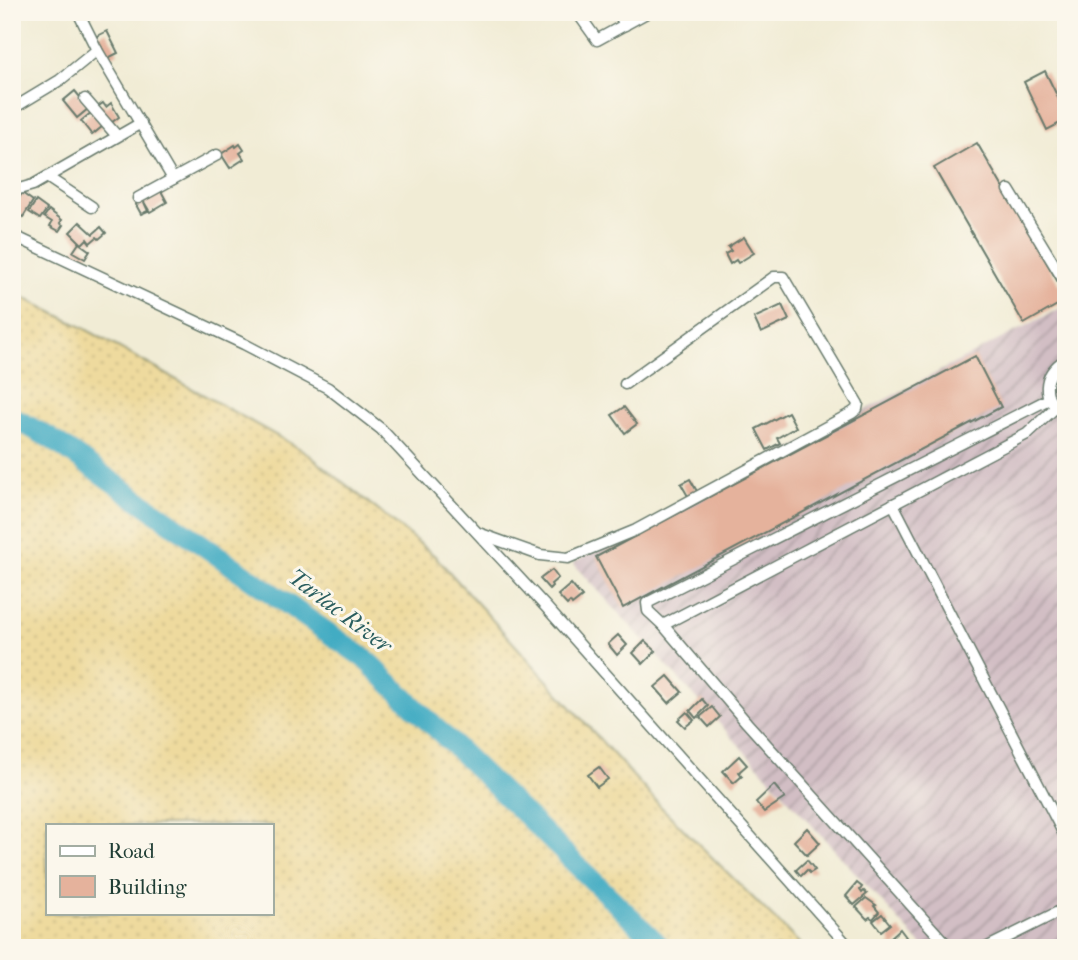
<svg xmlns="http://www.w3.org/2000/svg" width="1078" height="960" font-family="'IM FELL French Canon',serif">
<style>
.industrial{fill:url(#industrial-furrows)}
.sand{fill:url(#sand-dots);stroke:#868c69;stroke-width:2;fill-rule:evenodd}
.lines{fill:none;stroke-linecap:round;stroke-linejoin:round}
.river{stroke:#43acc3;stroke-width:21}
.building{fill:#e5b29c}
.minor-casing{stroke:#687a6c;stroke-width:13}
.minor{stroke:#fff;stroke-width:10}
.labels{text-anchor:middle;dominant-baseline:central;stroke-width:6;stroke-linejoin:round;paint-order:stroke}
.water-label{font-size:23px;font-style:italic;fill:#2a5e5f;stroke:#fbf7ec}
</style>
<defs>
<pattern id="industrial-furrows" width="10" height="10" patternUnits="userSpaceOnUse" patternTransform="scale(1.75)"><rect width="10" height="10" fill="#d2bec4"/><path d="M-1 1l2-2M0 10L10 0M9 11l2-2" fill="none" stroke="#aa9ca0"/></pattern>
<pattern id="sand-dots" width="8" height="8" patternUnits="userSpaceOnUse" patternTransform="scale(1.75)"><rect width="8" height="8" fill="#eeda9e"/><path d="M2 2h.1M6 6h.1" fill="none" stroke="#ccbc89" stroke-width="1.8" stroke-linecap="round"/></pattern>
</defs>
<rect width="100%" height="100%" fill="#fbf7ec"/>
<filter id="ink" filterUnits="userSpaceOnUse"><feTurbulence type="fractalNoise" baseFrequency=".0143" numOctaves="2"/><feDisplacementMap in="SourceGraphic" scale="14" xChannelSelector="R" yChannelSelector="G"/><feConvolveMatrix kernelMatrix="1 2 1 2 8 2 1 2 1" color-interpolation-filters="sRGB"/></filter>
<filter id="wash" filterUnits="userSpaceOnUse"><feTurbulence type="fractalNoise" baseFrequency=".00686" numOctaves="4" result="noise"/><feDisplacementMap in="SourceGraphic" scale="28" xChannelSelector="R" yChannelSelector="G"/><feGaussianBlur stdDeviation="1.57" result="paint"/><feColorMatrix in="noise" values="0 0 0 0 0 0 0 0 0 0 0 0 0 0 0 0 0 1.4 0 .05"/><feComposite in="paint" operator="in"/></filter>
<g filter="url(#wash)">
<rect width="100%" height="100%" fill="#f1ecd5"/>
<path class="industrial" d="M1066,305V948H924L573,563Z"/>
<path class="sand" d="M12,292L78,325L304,451L435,556L660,806L804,948H12ZM47,825H271V913H47Z"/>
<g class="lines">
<path class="river" d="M12,417L50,438L364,658L662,948"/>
</g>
<g id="blocks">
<g class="building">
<path d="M107,31L118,53L106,59L95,37Z"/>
<path d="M1045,71L1066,114V120L1047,130L1024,82Z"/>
<path d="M75,91L89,108L77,118L63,101Z"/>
<path d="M103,103L106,107L111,103L119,117L108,125L96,108Z"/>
<path d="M92,112L103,126L92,135L81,121Z"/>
<path d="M977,143L1066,296V300L1024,324L934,168Z"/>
<path d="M240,144L244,150L240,153L244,159L230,168L221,154L235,145L236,147Z"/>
<path d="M160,189L167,202L150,212L144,202L148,211L141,214L135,203Z"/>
<path d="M22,193L33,201L23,217L12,210Z"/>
<path d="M36,201L47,209L40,219L29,212Z"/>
<path d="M49,210L62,220L60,223L63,225L59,231L50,226L52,222L44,217Z"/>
<path d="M80,222L93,234L101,227L106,233L99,239L97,237L90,243L87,239L82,244L70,232Z"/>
<path d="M744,237L754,253L738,263L736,260L730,264L725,254L731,251L728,247Z"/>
<path d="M79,243L90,251L85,259L73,252Z"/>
<path d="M782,305L789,320L761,333L754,318Z"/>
<path d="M975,356L1001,407L623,608L596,557Z"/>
<path d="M624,407L637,424L625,433L612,415Z"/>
<path d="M788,412L796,427L777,438L780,443L767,450L756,429Z"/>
<path d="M690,479L698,493L689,498L681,484Z"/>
<path d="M552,570L558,578L551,584L552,586L549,589L540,579Z"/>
<path d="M571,584L582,597L572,605L570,602L567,605L558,595Z"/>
<path d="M618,635L627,645L617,655L608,644Z"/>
<path d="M645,641L656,651L643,664L633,653Z"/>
<path d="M668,676L682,692L669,703L655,687Z"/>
<path d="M702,699L708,706L696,718L690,711Z"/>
<path d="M712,707L720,717L709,727L700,717Z"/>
<path d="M687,712L694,720L685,727L678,720Z"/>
<path d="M739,756L747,765L739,772L742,776L734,783L723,771Z"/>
<path d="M599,767L608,779L597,787L588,775Z"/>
<path d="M774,785L785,798L764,812L756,802Z"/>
<path d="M807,828L820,843L807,855L794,841Z"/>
<path d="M807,860L815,870L810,873L807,870L801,876L796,870Z"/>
<path d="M857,883L862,887L860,890L862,893L864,891L867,894L854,905L846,896Z"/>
<path d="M866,898L876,905L874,906L879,912L873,919L870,917L867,919L856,907Z"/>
<path d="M882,914L890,924L881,931L873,921Z"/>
<path d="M900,929L906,937L894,947L892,945L890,947L889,946L892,943L889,939Z"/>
</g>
</g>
</g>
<g filter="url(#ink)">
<use href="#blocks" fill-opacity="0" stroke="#687a6c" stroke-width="2"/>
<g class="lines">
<defs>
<g id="minor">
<path d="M78,12L97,50L173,179"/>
<path d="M577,12L597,40L648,12"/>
<path d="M618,12L625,25"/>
<path d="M85,99L117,136"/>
<path d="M12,109L60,80L97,50"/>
<path d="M47,177L92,207"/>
<path d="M1009,190L1066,284"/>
<path d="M12,191L33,185L141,123"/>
<path d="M138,198L217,155"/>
<path d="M12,235L244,344L328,388L381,429L546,607L850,948"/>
<path d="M1066,359C1042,375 1039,399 1066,414"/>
<path d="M893,504L1066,838"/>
<path d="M478,533L540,555L568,558L636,530L852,413L857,409L858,404L783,277H774L625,384"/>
<path d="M663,625L648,611L647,603L1049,399"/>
<path d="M955,948L946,944L747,723L663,625L1027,434L1055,408"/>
<path d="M986,948L1066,908"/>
</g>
</defs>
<use href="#minor" class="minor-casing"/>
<use href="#minor" class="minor"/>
</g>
</g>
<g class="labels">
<g class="water-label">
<text transform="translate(340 611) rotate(37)">Tarlac River</text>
</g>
</g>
<rect width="1078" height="960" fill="none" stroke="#fbf7ec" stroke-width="42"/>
<rect x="46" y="824" width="228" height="91" fill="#fbf7ec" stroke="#a3ada2" stroke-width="2"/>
<rect x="60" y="846" width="35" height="10" fill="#ffffff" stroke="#a3ada2" stroke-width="2"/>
<text x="108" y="858" font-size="21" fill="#1f3d34">Road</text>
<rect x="60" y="876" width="35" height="21" fill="#e5b29c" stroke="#a3ada2" stroke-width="2"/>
<text x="108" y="894" font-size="21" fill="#1f3d34">Building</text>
</svg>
